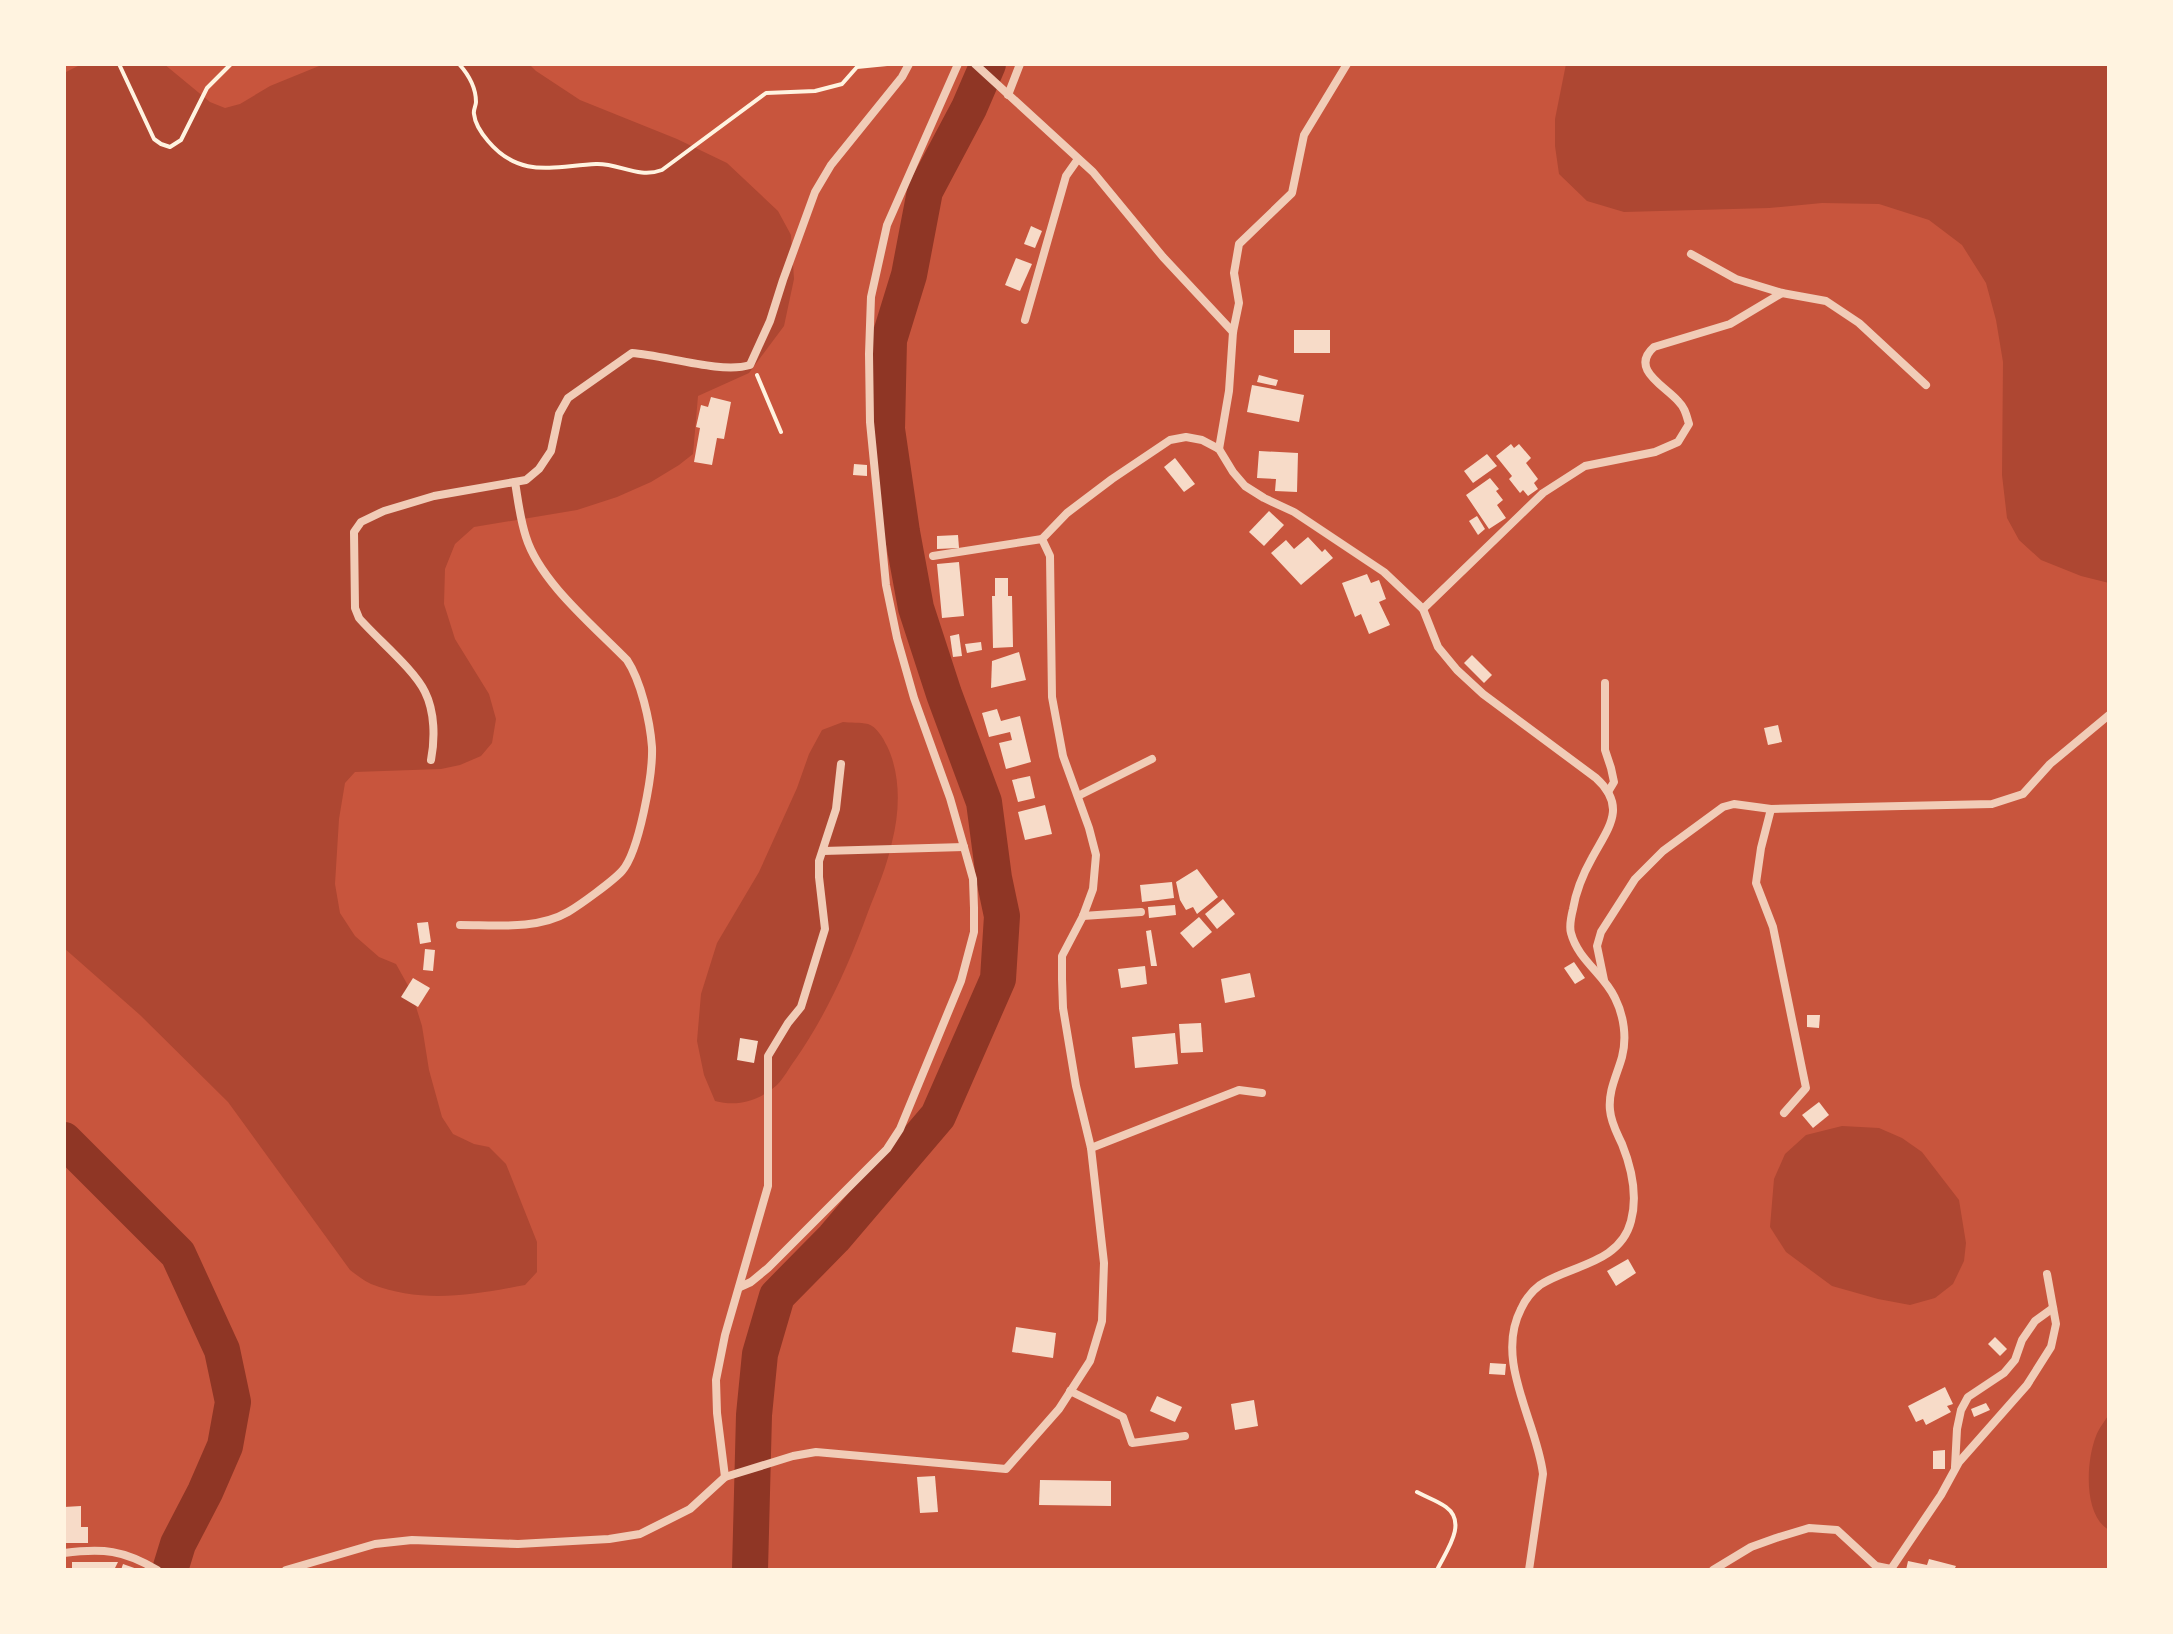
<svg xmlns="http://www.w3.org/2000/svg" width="2173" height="1634" font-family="Roboto,sans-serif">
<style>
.green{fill:#ae4732}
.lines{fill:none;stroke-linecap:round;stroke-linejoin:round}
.river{stroke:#8f3625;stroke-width:36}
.building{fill:#f7dbc8}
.path{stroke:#fff3e0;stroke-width:4}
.minor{stroke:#f1ccb7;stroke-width:8}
</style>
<rect width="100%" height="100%" fill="#c8553d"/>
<g class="green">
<path d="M82,64H164L210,102L225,108L240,104L270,86L324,64H529L536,71L580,100L677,139L727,163L778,211L791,235L794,279L784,326L749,373L698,396L693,454L679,465L651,482L617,497L577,510L474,527L455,544L445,569L444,604L455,639L489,694L496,719L492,743L481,756L460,765L441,769L355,772L345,783L339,819L335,884L340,913L355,936L379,957L396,964L411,991L422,1026L429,1070L442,1117L453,1134L474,1144L489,1147L506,1164L537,1242V1272L525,1285C473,1295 422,1304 371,1284C364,1281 357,1275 350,1270L228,1102L140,1015L64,948V73Z"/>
<path d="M1566,64H2109V583L2081,576L2041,560L2019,540L2007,518L2002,475L2003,362L1996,320L1986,283L1962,245L1929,220L1879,204L1822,203L1769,208L1624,212L1587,201L1559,174L1555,146V119Z"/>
<path d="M843,722C850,723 860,722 868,724C877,727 883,738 887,746C901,775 900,811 892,842C887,866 877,889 868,912C849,964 827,1014 795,1060C789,1068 784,1078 777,1085C759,1101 738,1107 715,1101L704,1075L697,1041L701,994L717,943L759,872L797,788L809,754L822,730Z"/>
<path d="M1842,1126L1879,1128L1902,1138L1922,1152L1959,1200L1966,1243L1964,1261L1953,1284L1935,1298L1910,1305L1878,1299L1832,1286L1786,1252L1770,1227L1774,1179L1785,1154L1806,1135Z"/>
<path d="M2109,1414V1530C2083,1515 2086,1461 2096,1436C2099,1428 2105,1421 2109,1414Z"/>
</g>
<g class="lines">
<g class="river">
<path d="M64,1140L178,1254L222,1350L233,1402L225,1446L205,1492L178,1544L170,1570"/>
<path d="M750,1570L754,1415L760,1354L777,1296L834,1238L938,1116L998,979L1002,916L994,878L984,802L944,694L916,608L902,532L887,429L889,340L909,275L925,191L969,108L988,64"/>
</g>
</g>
<g class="building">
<path d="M1031,226L1042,231L1035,248L1024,244Z"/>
<path d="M1016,258L1032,264L1020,291L1005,285Z"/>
<rect x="1294" y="330" width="36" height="23"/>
<path d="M1259,375L1278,380L1276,386L1257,382Z"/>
<path d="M1252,385L1304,395L1299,422L1247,412Z"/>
<path d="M711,397L731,402L724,439L717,438L712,465L694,462L700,428L696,427L701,405L708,407Z"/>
<path d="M1511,444L1514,448L1519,444L1531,458L1526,463L1538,479L1534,483L1538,489L1528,496L1523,490L1520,493L1509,479L1512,476L1496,456Z"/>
<path d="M1259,451L1298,453L1297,492L1275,491L1276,479L1257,478Z"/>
<path d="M1487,454L1497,466L1473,483L1464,471Z"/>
<path d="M1175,458L1195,484L1184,492L1164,467Z"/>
<path d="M854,464L867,465V476L853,475Z"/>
<path d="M1490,478L1499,489L1496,491L1503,500L1497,505L1506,518L1489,529L1466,495Z"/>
<path d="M1269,511L1284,525L1264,546L1249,532Z"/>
<path d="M1477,516L1485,529L1478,535L1469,521Z"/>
<path d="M958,535L959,548L937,549V536Z"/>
<path d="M1308,537L1322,552L1325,549L1333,558L1301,585L1271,553L1286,540L1294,549Z"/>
<path d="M959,562L964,616L942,618L937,564Z"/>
<path d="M1367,574L1371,583L1379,580L1386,599L1379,602L1390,625L1369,634L1361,614L1355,617L1342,583Z"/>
<path d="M995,578H1008V596H1012L1013,647L993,648L992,596H995Z"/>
<path d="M959,634L962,656L953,657L950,636Z"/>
<path d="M981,642L982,650L967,653L965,644Z"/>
<path d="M1019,652L1026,680L991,688L992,661Z"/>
<path d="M1472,655L1492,675L1484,683L1464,663Z"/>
<path d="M997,709L1001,721L1020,716L1031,762L1006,769L999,743L1012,740L1010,732L989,737L982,713Z"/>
<path d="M1778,725L1782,742L1768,745L1764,728Z"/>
<path d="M1030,776L1035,798L1018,802L1012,780Z"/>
<path d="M1045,805L1052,834L1025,840L1018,812Z"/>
<path d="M1197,869L1218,897L1197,914L1193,907L1186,910L1180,900L1176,882Z"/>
<path d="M1172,882L1174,898L1142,902L1140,885Z"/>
<path d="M1223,899L1235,914L1217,929L1205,914Z"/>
<path d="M1175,905L1176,915L1149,918L1148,907Z"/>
<path d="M1199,917L1212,932L1193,948L1180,933Z"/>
<path d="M428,922L431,942L420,944L417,923Z"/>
<path d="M1151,930L1157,966H1151L1146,931Z"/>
<path d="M425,949L435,950L433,971L423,970Z"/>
<path d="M1574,962L1585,978L1575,984L1564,968Z"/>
<path d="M1145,966L1147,984L1121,988L1118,969Z"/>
<path d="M1250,973L1255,997L1225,1003L1221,979Z"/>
<path d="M413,978L430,988L418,1007L401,997Z"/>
<path d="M1807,1015H1820L1819,1028L1807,1027Z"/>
<path d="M1201,1023L1203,1052L1181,1053L1179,1024Z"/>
<path d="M1175,1033L1178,1064L1135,1068L1132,1037Z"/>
<path d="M740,1038L758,1041L754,1063L737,1060Z"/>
<path d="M1819,1102L1829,1115L1813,1128L1802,1115Z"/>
<path d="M1628,1259L1636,1273L1616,1286L1607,1271Z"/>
<path d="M1016,1327L1056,1333L1053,1358L1012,1352Z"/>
<path d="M1995,1337L2007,1349L2000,1356L1988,1344Z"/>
<path d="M1490,1363L1506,1364L1505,1375L1489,1374Z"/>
<path d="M1945,1387L1953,1404L1947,1406L1951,1412L1926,1425L1923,1419L1916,1422L1908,1406Z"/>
<path d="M1157,1396L1182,1407L1175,1422L1150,1411Z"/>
<path d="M1254,1400L1258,1426L1235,1430L1231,1404Z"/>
<path d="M1986,1403L1990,1410L1974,1417L1971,1409Z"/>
<path d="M1945,1450V1469H1933V1451Z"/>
<path d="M935,1476L938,1512L920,1513L917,1477Z"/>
<path d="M1040,1480L1111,1481V1506L1039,1505Z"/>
<path d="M81,1506V1527H88V1543H64V1507Z"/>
<path d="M1929,1559L1956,1566L1954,1570H1906L1908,1561L1927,1565Z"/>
<path d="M72,1562H118L114,1570H72Z"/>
<path d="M123,1564L140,1570H121Z"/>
</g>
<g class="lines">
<g class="path">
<path d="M119,64L154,139L161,144L170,147L181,140L207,88L231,64"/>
<path d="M459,64C468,74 476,87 476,102C476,106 473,110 474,114C475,124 482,134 488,141C520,179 553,166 596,164C619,163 638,179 662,170L766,93L815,91L842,84L857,67L887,64"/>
<path d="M757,375L781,432"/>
<path d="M1417,1492C1426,1497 1438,1501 1446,1507C1468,1523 1446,1551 1437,1570"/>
</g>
<g class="minor">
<path d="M975,64L1093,172L1163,257L1233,332"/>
<path d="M1008,95L1020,64"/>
<path d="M1691,254L1736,279L1782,293L1826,301L1859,323L1926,385"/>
<path d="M1025,320L1066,176L1078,159"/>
<path d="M1219,449L1229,391L1233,332L1239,303L1234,273L1239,244L1292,193L1304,135L1347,64"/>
<path d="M933,556L1042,539"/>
<path d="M1423,609L1543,493L1585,466L1655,452L1678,442L1689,424C1686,414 1685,408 1678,401C1665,386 1629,369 1654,347L1730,324L1782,293"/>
<path d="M1605,683V750L1611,768L1614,782L1608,792"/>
<path d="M431,760C435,739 435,712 425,692C414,669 377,639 359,618L355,608L354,532L361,522L384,511L434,496L526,480L539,469L551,451L559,414L568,398L632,353C664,355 721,374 750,365L770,321L783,280L815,192L831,165L902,77L909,64"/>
<path d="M1078,796L1152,759"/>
<path d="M1771,809L1761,848L1756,883L1773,927L1806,1088L1784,1113"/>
<path d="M823,851L964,847"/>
<path d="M1083,916L1141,912"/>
<path d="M460,925C495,925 537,930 568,912C580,905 613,881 622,871C639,852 653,774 652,747C650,721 641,681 627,660C594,626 540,582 526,537C520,519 518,500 515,482"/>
<path d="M1604,980L1597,946L1601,932L1635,879L1663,851L1723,807L1734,804L1771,809L1992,804L2023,794L2050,764L2109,715"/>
<path d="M1091,1148L1239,1090L1262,1093"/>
<path d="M740,1287L751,1282L768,1268L887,1149L900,1129L961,981L974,932V908L973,879L964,847L950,798L914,698L897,638L886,585L870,422L869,354L871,297L887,225L958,64"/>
<path d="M1070,1391L1123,1417L1132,1443L1185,1436"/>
<path d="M1955,1467L1957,1429L1961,1410L1968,1397L2004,1373L2015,1360L2022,1340L2035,1321L2053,1308"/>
<path d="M725,1477L717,1413L716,1380L725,1335L768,1186V1056L788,1023L801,1007L825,929L819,877V861L836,809L841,764"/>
<path d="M64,1553C103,1548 124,1550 157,1570"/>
<path d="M286,1570L375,1544L412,1540L518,1544L609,1539L640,1534L690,1509L725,1477L793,1456L816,1452L1006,1469L1059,1409L1090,1361L1102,1321L1104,1263L1091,1148L1076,1086L1063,1008L1062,979V956L1083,916L1093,889L1096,855L1089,828L1063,756L1052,697L1050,556L1042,539L1067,513L1112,479L1170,440L1186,437L1202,440L1219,449L1233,472L1245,486L1264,498L1294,512L1384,572L1423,609L1438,647L1457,670L1483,694L1596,778C1628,807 1608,828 1592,858C1583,874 1576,891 1573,909C1571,917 1569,926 1571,933C1578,960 1604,974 1615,998C1624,1016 1627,1038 1622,1057C1617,1075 1608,1091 1610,1110C1611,1123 1617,1133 1622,1144C1632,1169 1638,1195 1631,1221C1620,1264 1570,1265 1540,1285C1532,1291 1525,1300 1521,1309C1494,1361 1537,1422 1543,1474L1529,1570"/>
<path d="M1713,1570L1751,1547L1776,1538L1809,1528L1837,1530L1876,1566L1891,1569L1941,1495L1959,1462L2027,1385L2051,1347L2056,1324L2047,1274"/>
</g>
</g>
<rect width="2173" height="1634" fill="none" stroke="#fff3e0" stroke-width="132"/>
</svg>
